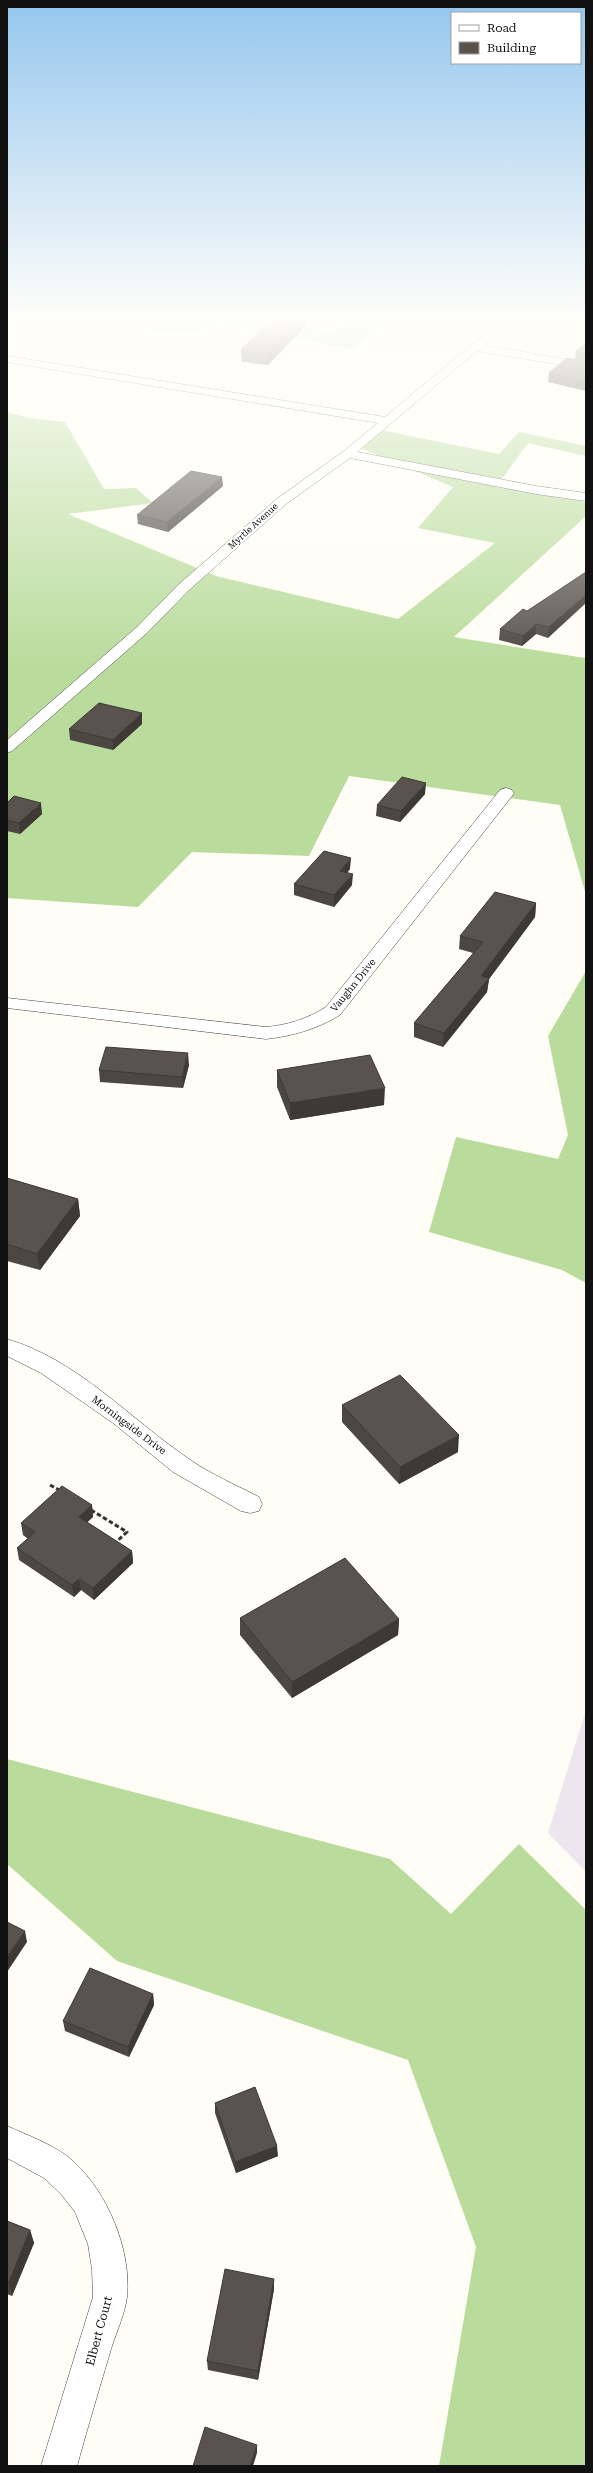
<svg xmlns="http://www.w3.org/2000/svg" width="593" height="2473" font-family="'Roboto Serif',serif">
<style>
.industrial{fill:#eee6ef}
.forest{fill:#b9dc9c}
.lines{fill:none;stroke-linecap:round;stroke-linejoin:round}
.street-casing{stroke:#444;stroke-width:1}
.path{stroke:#333;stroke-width:3;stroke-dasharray:4.5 2.5;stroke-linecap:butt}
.street{fill:#fff;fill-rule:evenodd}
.wall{fill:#4d4742}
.shaded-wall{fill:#3f3936}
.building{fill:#5a524d;stroke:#3f3936}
.labels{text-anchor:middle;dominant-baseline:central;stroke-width:4;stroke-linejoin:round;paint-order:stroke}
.far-street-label{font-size:9px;fill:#111;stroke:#fff}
.street-label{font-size:10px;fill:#111;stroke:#fff}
.near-street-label{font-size:12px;fill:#111;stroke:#fff}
</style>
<rect width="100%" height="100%" fill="#fffdf5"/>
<path class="industrial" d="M586,1710V1872L548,1833Z"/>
<g class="forest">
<path d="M164,319H264L303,328L335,330L350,319H393L353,349L221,325L183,334L152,332Z"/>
<path d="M7,412L29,418L65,422L104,489L136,488L153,503L68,514L216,576L398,619L495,543L418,528L453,487L356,446L375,429L499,454L519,432L586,446V456L528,443L496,487L586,502V516L454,637L585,658L586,895L560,805L349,776L309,856L192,852L138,907L7,898Z"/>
<path d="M586,971V1283L562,1270L429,1232L456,1137L558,1159L568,1135L548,1036Z"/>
<path d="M7,1759L390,1859L451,1914L519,1844L586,1910V2466H439L476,2247L408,2060L117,1961L7,1864Z"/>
</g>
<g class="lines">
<defs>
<g id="street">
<path d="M507,319L517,320L484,345L586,363V369L477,351L357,452L536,486L586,493V501L536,494L350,458L286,504L188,591L147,633L12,751L7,753V740L137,627L178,585L278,498L344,451L378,423L7,362V356L385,417L471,345Z"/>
<path d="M506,788L512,790L514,793L512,796L340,1015C317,1029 293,1036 266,1039L7,1008V998L266,1027C288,1025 307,1019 326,1007L500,790Z"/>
<path d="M7,1339C78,1360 130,1419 189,1459C210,1474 236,1485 259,1497L262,1504L259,1511L250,1513L241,1511L173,1472L113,1423L41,1373L7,1356Z"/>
<path d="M7,2126C27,2135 49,2143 67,2156C105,2186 132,2248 127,2297C125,2313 117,2331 112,2346C100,2386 88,2426 77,2466H41L93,2297L92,2269L88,2244L75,2212L61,2194L44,2178L7,2158Z"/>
</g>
</defs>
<use href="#street" class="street-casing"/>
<g class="path">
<path d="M50,1485L61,1491"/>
<path d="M91,1510L127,1532L115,1543"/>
</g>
<use href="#street" class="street"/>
</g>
<g class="wall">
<path d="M273,319H327L321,324L309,322L268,365L242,362L241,350Z"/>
<path d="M586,343V391L548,382L549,373L575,360L576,351Z"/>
<path d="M223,486L168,532L138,524L137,515Z"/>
<path d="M586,572L548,638L536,634L522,646L499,640L500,629Z"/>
<path d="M142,724L113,750L70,740L69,729Z"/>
<path d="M425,794L400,822L376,816L377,805Z"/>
<path d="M7,803L42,814L20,834L7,831Z"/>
<path d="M350,869L347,873L352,885L334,907L294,895V884Z"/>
<path d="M536,903L535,917L489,979L487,992L443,1047L414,1037V1023L473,953L459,949L460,936Z"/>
<path d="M189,1065L183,1088L100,1082L99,1070Z"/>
<path d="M277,1070L384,1105L290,1120L277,1087Z"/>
<path d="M7,1178L78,1199L80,1216L40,1270L7,1261Z"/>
<path d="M342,1405L458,1452L399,1484L342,1422Z"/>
<path d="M92,1505L93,1517L87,1522L132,1551L133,1563L94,1600L81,1590L74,1597L19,1560L17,1548L28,1539L23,1535L21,1523Z"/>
<path d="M240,1618L399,1619L398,1635L292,1698L240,1635Z"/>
<path d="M153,1994L154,2005L129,2057L65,2031L63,2021Z"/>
<path d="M215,2103L278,2156L236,2173L215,2113Z"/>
<path d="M7,2221L30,2230L34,2243L12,2296L7,2294Z"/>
<path d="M274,2279V2289L258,2380L208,2370L207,2361Z"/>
</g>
<g class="shaded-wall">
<path d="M301,319H309V322L268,365V353Z"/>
<path d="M321,319H327L321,324Z"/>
<path d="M222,477L223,486L168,532L167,522Z"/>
<path d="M586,594V603L548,638L549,627Z"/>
<path d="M536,624V634L522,646L523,636Z"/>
<path d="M142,713V724L113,750V740Z"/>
<path d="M426,783L425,794L400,822L401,811Z"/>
<path d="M41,803L42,814L20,834L19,823Z"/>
<path d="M351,858L350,869L339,882L340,871Z"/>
<path d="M353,874L352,885L334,907V895Z"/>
<path d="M536,903L535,917L489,979L487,992L443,1047L444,1033L481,976Z"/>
<path d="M188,1053L189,1065L183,1088L182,1077Z"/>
<path d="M385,1088L384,1105L290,1120V1103Z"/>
<path d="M78,1199L80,1216L40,1270L37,1254Z"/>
<path d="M459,1435L458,1452L399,1484L400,1467Z"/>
<path d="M92,1505L93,1517L80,1529L79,1517Z"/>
<path d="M132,1551L133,1563L94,1600L93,1588Z"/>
<path d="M79,1579L81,1590L74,1597L72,1585Z"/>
<path d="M399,1619L398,1635L292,1698V1682Z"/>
<path d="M25,1931L27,1942L7,1972V1957Z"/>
<path d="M153,1994L154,2005L129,2057L128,2047Z"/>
<path d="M277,2146L278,2156L236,2173L235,2162Z"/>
<path d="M30,2230L34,2243L12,2296L9,2282Z"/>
<path d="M274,2279V2289L258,2380V2371Z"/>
<path d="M257,2445V2453L253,2466H250Z"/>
</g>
<g class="building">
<path d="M273,319H301L268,353L241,350L270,321Z"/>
<path d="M586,343V353L576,351Z"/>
<path d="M567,358L586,361V381L549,373Z"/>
<path d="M191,471L222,477L167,522L137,515Z"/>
<path d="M586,572V594L549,627L536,624L523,636L500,629L523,609L527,611Z"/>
<path d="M99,703L142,713L113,740L69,729Z"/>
<path d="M402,777L426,783L401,811L377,805Z"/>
<path d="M14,796L41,803L19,823L7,820V803Z"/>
<path d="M324,851L351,858L340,871L353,874L334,895L294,884Z"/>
<path d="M495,892L536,903L481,976L489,978L444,1033L414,1023L483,942L460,936Z"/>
<path d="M106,1047L188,1053L182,1077L99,1070Z"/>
<path d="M370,1055L385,1088L290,1103L277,1070Z"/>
<path d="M7,1178L78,1199L37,1254L7,1244Z"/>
<path d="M400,1375L459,1435L400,1467L342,1405Z"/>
<path d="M62,1486L92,1505L79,1517L132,1551L93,1588L79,1579L72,1585L17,1548L35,1532L21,1523Z"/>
<path d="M345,1558L399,1619L292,1682L240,1618Z"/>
<path d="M7,1922L25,1931L7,1957Z"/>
<path d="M90,1968L153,1994L128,2047L63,2021Z"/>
<path d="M255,2087L277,2146L235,2162L215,2103Z"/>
<path d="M7,2221L30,2230L9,2282H7Z"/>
<path d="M225,2269L274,2279L258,2371L207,2361Z"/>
<path d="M205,2427L257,2445L250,2466H193Z"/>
</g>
<linearGradient id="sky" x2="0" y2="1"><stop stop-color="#95c6ee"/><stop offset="0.48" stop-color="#fffefa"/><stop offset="1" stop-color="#fffefa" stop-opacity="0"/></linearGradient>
<rect width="593" height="665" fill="url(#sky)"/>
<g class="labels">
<g class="far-street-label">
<text transform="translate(253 526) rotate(-42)">Myrtle Avenue</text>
</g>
<g class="street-label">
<text transform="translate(353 985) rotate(-51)">Vaughn Drive</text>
<text transform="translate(129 1425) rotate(37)">Morningside Drive</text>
</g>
<g class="near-street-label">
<text transform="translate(99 2331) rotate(-75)">Elbert Court</text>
</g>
</g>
<rect width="593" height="2473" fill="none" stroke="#111111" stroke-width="16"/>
<rect x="451" y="12" width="130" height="52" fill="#ffffff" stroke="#a0a0a0"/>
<rect x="459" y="25" width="20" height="6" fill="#ffffff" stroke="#a0a0a0"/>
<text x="487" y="32" font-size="12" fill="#111111">Road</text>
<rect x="459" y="42" width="20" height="12" fill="#5a524d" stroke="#a0a0a0"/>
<text x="487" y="52" font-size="12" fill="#111111">Building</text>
</svg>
